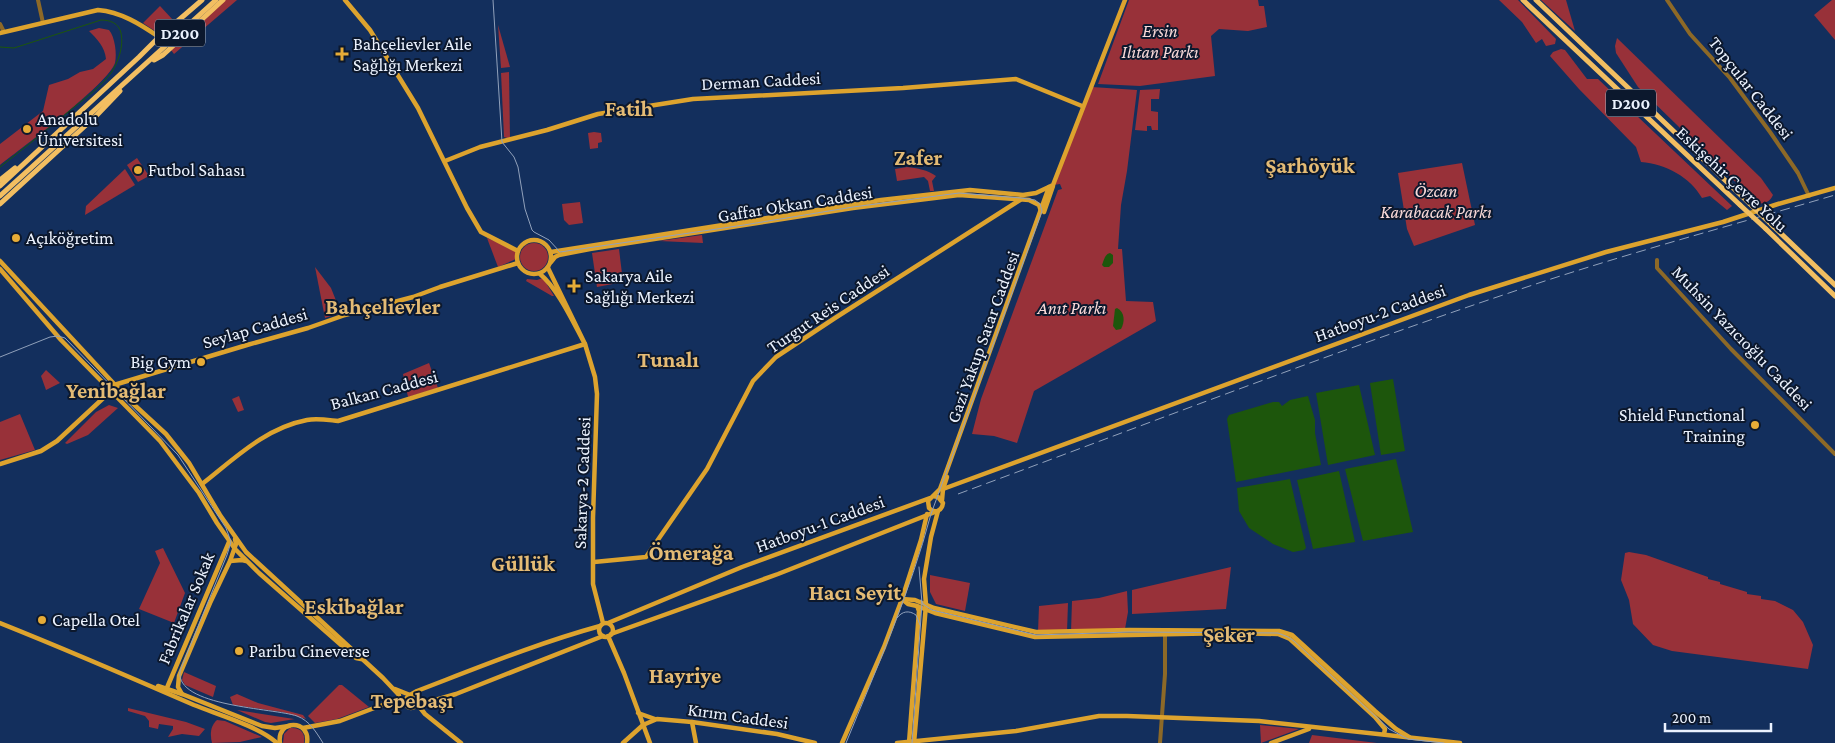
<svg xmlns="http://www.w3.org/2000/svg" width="1835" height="743" font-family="'Crimson Pro',serif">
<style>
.green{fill:#983139}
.water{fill:#1d560c}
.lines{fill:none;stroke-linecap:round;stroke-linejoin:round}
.stream{stroke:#1d560c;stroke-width:1}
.minor{stroke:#8d6927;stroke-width:4}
.major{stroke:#dda32e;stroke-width:4.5}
.highway{stroke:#f2be61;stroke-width:5}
.tram{stroke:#91a1bb;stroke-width:1}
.rail{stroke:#91a1bb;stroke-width:1;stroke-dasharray:10 5;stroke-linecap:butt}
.highway-bridge{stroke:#f2be61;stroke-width:5}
.poi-dot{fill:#e7ac37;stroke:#0c182d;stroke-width:2}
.labels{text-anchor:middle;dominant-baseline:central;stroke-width:4;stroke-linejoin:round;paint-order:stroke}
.shield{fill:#0c182d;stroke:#a8b1bf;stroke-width:1}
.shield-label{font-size:16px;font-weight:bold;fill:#ebf2fe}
.park-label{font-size:18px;font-style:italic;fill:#fadad9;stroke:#0c182d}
.poi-label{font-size:18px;fill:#ebf2fe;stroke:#0c182d;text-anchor:start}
.street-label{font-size:18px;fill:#ebf2fe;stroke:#0c182d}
.district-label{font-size:22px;font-weight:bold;fill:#e4bb75;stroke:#0c182d}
</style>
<rect width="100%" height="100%" fill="#132f5d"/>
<g class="green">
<path d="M225,0H237L174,54L171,50Z"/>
<path d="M1129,0H1258L1259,6H1264L1267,27L1248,31L1219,29L1211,36L1215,76L1140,86L1098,84Z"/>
<path d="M1499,0H1518L1556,39L1555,44L1546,46L1542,39L1536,43L1522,22Z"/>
<path d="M1541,0H1566L1575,31Z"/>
<path d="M1832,0H1835V40L1814,15Z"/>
<path d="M160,6L173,20L158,33L143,23Z"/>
<path d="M498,25L510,67L501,68Z"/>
<path d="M99,28L109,30C115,37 117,54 115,63C108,84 22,148 0,165V144L43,111L49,85L68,79L80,72L93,69L106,59C105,47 97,39 89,31Z"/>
<path d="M1617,38L1761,178L1773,195C1770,202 1765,203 1758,204L1638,87L1616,53L1615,46Z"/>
<path d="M1561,49L1565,50L1587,79H1598L1732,206L1727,210L1710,196L1702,198C1690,177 1666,164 1641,162L1636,147L1579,89L1550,56L1553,52Z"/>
<path d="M509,72L510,139L504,137L501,73Z"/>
<path d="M1092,87L1137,90L1127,171L1121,205L1118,249H1122L1126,301L1153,302L1156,321L1034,391L1017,443L994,436L972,434L981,399L1058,190L1062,189L1060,184L1053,185Z"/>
<path d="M1160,89L1159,99H1151V111L1158,112V130H1152L1151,126H1147V131L1135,130L1140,90Z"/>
<path d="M594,132L601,133L602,142L598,143V148L590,149L588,133Z"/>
<path d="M137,158L149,176L138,182L127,165Z"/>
<path d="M1462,163L1475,225L1414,246L1407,229L1398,173Z"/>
<path d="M907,167C917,168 928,170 936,176L932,181L934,191H930L928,181L924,177L897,181L895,169Z"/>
<path d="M125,169L135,185L85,215L86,206Z"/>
<path d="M580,202L583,223L569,225L564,220L562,204Z"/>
<path d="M702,235L703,243L659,241Z"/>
<path d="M487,238L516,250V259L498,267Z"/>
<circle cx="534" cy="257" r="14"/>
<path d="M619,249L623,282L597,287L592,253Z"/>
<path d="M315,267L331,288L341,313L325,318Z"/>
<path d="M543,278L554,296H552L526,281L527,279L537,280Z"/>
<path d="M429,363L438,388L408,397L403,374Z"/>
<path d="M46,370L60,383L46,390L41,376Z"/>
<path d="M239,396L244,410L238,412L232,399Z"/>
<path d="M109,405L118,408L88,435L67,444L65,443L96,412Z"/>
<path d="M20,414L35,450L0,460V422Z"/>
<path d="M163,548L185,593L174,623L139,609L160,563L155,551Z"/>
<path d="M1629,552L1646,555L1708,577V579L1720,582V584L1747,592V594L1761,596V599L1775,601L1793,610L1803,622L1813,645L1808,669L1672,651L1653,645L1633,624L1629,600L1621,580L1625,553Z"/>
<path d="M1231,567L1226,609L1132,614V590Z"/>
<path d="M930,575L970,583L965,611L936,604L930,592Z"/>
<path d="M1127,591L1128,612L1125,629L1071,632L1072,601L1099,598Z"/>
<path d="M1068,603L1067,632H1038L1039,606Z"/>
<path d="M184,672L216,686L213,697L185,685L182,680Z"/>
<path d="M339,685H342L369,707L337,719L315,723L308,716Z"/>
<path d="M237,694L258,703L303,715L306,719L282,712L233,705L230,697Z"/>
<path d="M128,708L186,722L205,729L199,736L182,734L168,737L173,729V726L159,724L158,729L149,727V721L145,716L128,711Z"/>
<path d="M237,710L294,719H295L271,723L265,722Z"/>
<path d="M217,720L225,721L262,737L240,742L212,743C210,735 210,726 217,720Z"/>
<path d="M1260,725L1299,729L1261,743Z"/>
<path d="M290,728C300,727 306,733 304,743H283L284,734Z"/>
<path d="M1312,735L1377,743H1309Z"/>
</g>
<g class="water">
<path d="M1110,253L1113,255V263L1109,267H1104L1102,265C1104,260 1105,254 1110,253Z"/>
<path d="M1117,308C1125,312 1125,322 1121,329L1116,330L1113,326L1115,309Z"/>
<path d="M1393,379L1405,451L1381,455L1370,383Z"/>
<path d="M1359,385L1375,455L1328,465L1316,393Z"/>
<path d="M1308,396L1315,420V433L1321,465L1236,482L1227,419L1229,415L1273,402H1279L1282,406L1290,400Z"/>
<path d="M1396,459L1413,532L1363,541L1345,469Z"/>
<path d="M1339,471L1355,542L1313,549L1297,480Z"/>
<path d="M1290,479L1306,548L1304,550L1293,552L1273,544L1249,528L1239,511L1237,488Z"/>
</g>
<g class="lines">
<path class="stream" d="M0,47L14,48L101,20C110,20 119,23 121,33C124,47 118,62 111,73C101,86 87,97 74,107C50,128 25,147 0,167"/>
<g class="minor">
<path d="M38,0L43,23"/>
<path d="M1667,0L1690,34L1730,78L1770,132L1798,173L1809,196"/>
<path d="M0,24L4,32"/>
<path d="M1657,260V268L1731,349L1835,454"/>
<path d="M1160,743L1165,674V633"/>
</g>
<g class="major">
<path d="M345,0L370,30L418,108L467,208L481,232L518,251"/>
<path d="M0,33L98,10C121,12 140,24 159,37"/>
<path d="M445,161L480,147L547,130L598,114L693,99L903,88L1016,79L1082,106"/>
<path d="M1044,212L1053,186"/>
<circle cx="534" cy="257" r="17"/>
<path d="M551,252L881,200L970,190L1023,195L1036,193L1053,185L1125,0"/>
<path d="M0,261L129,400L166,434L189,463L220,515L246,552L383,678L399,695L398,699L340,721L303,728"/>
<path d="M551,262L555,257L559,255L590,249L853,208L959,195L1029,200L1039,205L1041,211"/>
<path d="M0,269L61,340L160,441L199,493L217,523L235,549L259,573L356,658L361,659"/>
<path d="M540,274C558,289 573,322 585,344L548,268"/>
<path d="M114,385L247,345L308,328L345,315L413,297L440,287L518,263"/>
<path d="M0,464L41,451L57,441L112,390"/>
<path d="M202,484C234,459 265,428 307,420C317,418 328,420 338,421L585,344L595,377L597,394L593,518V584L603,623"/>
<path d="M943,489L1469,295L1606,252L1723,222L1778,204L1835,188"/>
<path d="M933,496L938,497L943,503C942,511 935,514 929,508L928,501L940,489L948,467L1049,187"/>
<path d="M942,500L943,489L947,477"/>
<path d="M230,561L242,560L246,561"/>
<path d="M594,562L646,557L707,469L753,381L776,357L835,318L1020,200"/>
<path d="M917,606L935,613L1035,637L1228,633L1278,634L1290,639L1375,717L1385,729L1384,734"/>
<path d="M0,623C65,649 130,677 194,705C219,715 258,726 277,743"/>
<path d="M608,623L742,567L930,498"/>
<circle cx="606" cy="630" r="7"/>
<path d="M611,634L778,574L935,512"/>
<path d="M608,636L624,673L650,743"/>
<path d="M158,686L182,694L262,726L275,728L289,726"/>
<path d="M395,689L410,695L417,691C477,668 538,643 600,626"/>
<path d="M166,690L229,542"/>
<path d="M182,694L178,687L179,676L210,603L230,561L236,544L235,539"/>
<circle cx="411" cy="702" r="6"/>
<path d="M638,713L655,719"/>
<path d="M692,722L696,743"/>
<path d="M280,743C276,719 311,719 307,743"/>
<path d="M461,743L425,714L418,705L456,694L603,636"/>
<path d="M623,743L643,725L657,719L692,722L777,734L815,743"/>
<path d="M842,743L884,647L902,599L915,600L934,608L1036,632L1129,630L1279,631L1292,635L1375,711L1396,729L1409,737"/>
<path d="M897,743L1016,731L1099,716H1127L1259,721L1460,743"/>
<path d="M909,743L919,611L917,606L908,604L902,599L921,540L927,514"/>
<path d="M914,743L926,605L924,579L931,537L938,511"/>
<path d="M1271,743L1309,729"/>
</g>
<g class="highway">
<path d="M1523,0L1740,205"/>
<path d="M1536,0L1749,203"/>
<path d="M154,60L163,55L223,0"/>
<path d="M0,180L15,168"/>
<path d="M0,186L139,57L159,37L202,0"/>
<path d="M0,196L216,0"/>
<path d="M0,204L97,115L120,91"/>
<path d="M1773,226L1835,285"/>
<path d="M1766,229L1835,296"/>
</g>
<g class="tram">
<path d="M493,0L502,142L514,157L518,167L525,209L532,230L534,232L549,240L560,252L744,225L853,207L959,193L1021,198L1035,200L1040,204L1042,211L931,514C910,593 877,667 846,743"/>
<path d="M0,357L50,337L58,336L65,338L178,455L226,528L231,542L227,555L180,671C175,707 274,708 297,716C310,721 316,732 323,743"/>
<path d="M921,600L923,604L932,610L1036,635L1129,632L1278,633L1288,637L1294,641L1389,729L1408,739L1444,743"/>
<path d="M897,618C902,611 909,610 916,615L920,625"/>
<path d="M912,743L922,603L919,567"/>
</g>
<path class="rail" d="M958,494C1142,426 1324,355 1509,293C1617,256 1726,227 1835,195"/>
<g class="highway-bridge">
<path d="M1749,203L1773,226"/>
<path d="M1740,205L1766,229"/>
</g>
</g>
<g class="poi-dot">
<path d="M339.5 46.5h5v5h5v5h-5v5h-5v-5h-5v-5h5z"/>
<circle cx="27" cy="129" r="5"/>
<circle cx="138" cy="170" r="5"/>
<circle cx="16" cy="238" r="5"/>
<path d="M571.5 278.5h5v5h5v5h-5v5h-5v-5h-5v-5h5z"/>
<circle cx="201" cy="362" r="5"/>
<circle cx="1755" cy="425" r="5"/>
<circle cx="42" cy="620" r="5"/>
<circle cx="239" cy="651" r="5"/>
</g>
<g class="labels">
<g class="shield">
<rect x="155" y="19.5" width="50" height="27" rx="4"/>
<rect x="1606" y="89.5" width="50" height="27" rx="4"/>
</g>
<g class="shield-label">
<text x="180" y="33">D200</text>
<text x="1631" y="103">D200</text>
</g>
<g class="park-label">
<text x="1160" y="31">Ersin<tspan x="1160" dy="21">Ilıtan Parkı</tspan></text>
<text x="1436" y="191">Özcan<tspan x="1436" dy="21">Karabacak Parkı</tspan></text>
<text x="1072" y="308">Anıt Parkı</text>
</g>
<g class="poi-label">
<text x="353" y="44">Bahçelievler Aile<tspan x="353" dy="21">Sağlığı Merkezi</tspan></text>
<text x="37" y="119">Anadolu<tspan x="37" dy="21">Üniversitesi</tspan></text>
<text x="148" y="170">Futbol Sahası</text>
<text x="26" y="238">Açıköğretim</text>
<text x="585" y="276">Sakarya Aile<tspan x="585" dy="21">Sağlığı Merkezi</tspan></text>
<text x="191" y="362" text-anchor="end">Big Gym</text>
<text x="1745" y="415" text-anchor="end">Shield Functional<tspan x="1745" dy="21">Training</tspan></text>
<text x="52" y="620">Capella Otel</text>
<text x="249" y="651">Paribu Cineverse</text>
</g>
<g class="street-label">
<text transform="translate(761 81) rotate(-3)">Derman Caddesi</text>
<text transform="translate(1751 88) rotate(52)">Topçular Caddesi</text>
<text transform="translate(1732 179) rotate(43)">Eskişehir Çevre Yolu</text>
<text transform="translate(795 204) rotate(-9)">Gaffar Okkan Caddesi</text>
<text transform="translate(828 309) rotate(-34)">Turgut Reis Caddesi</text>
<text transform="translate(1380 313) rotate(-20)">Hatboyu-2 Caddesi</text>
<text transform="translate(255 328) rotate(-16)">Seylap Caddesi</text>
<text transform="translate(983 337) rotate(-70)">Gazi Yakup Satar Caddesi</text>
<text transform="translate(1742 338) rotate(46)">Muhsin Yazıcıoğlu Caddesi</text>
<text transform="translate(384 390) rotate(-15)">Balkan Caddesi</text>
<text transform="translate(582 483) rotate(-88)">Sakarya-2 Caddesi</text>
<text transform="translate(820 524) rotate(-20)">Hatboyu-1 Caddesi</text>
<text transform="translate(186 608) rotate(-67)">Fabrikalar Sokak</text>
<text transform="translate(738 716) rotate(8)">Kırım Caddesi</text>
</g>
<g class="district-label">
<text x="629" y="108">Fatih</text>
<text x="918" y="157">Zafer</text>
<text x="1310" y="165">Şarhöyük</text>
<text x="383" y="306">Bahçelievler</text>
<text x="668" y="359">Tunalı</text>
<text x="116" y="390">Yenibağlar</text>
<text x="691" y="552">Ömerağa</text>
<text x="523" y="563">Güllük</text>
<text x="855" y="592">Hacı Seyit</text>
<text x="354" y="606">Eskibağlar</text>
<text x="1229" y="634">Şeker</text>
<text x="685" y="675">Hayriye</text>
<text x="412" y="700">Tepebaşı</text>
</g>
</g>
<path d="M1665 723v8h106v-8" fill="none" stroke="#ebf2fe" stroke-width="2.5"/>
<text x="1672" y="723" font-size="15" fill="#ebf2fe" stroke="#0c182d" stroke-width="4" paint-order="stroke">200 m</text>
</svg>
